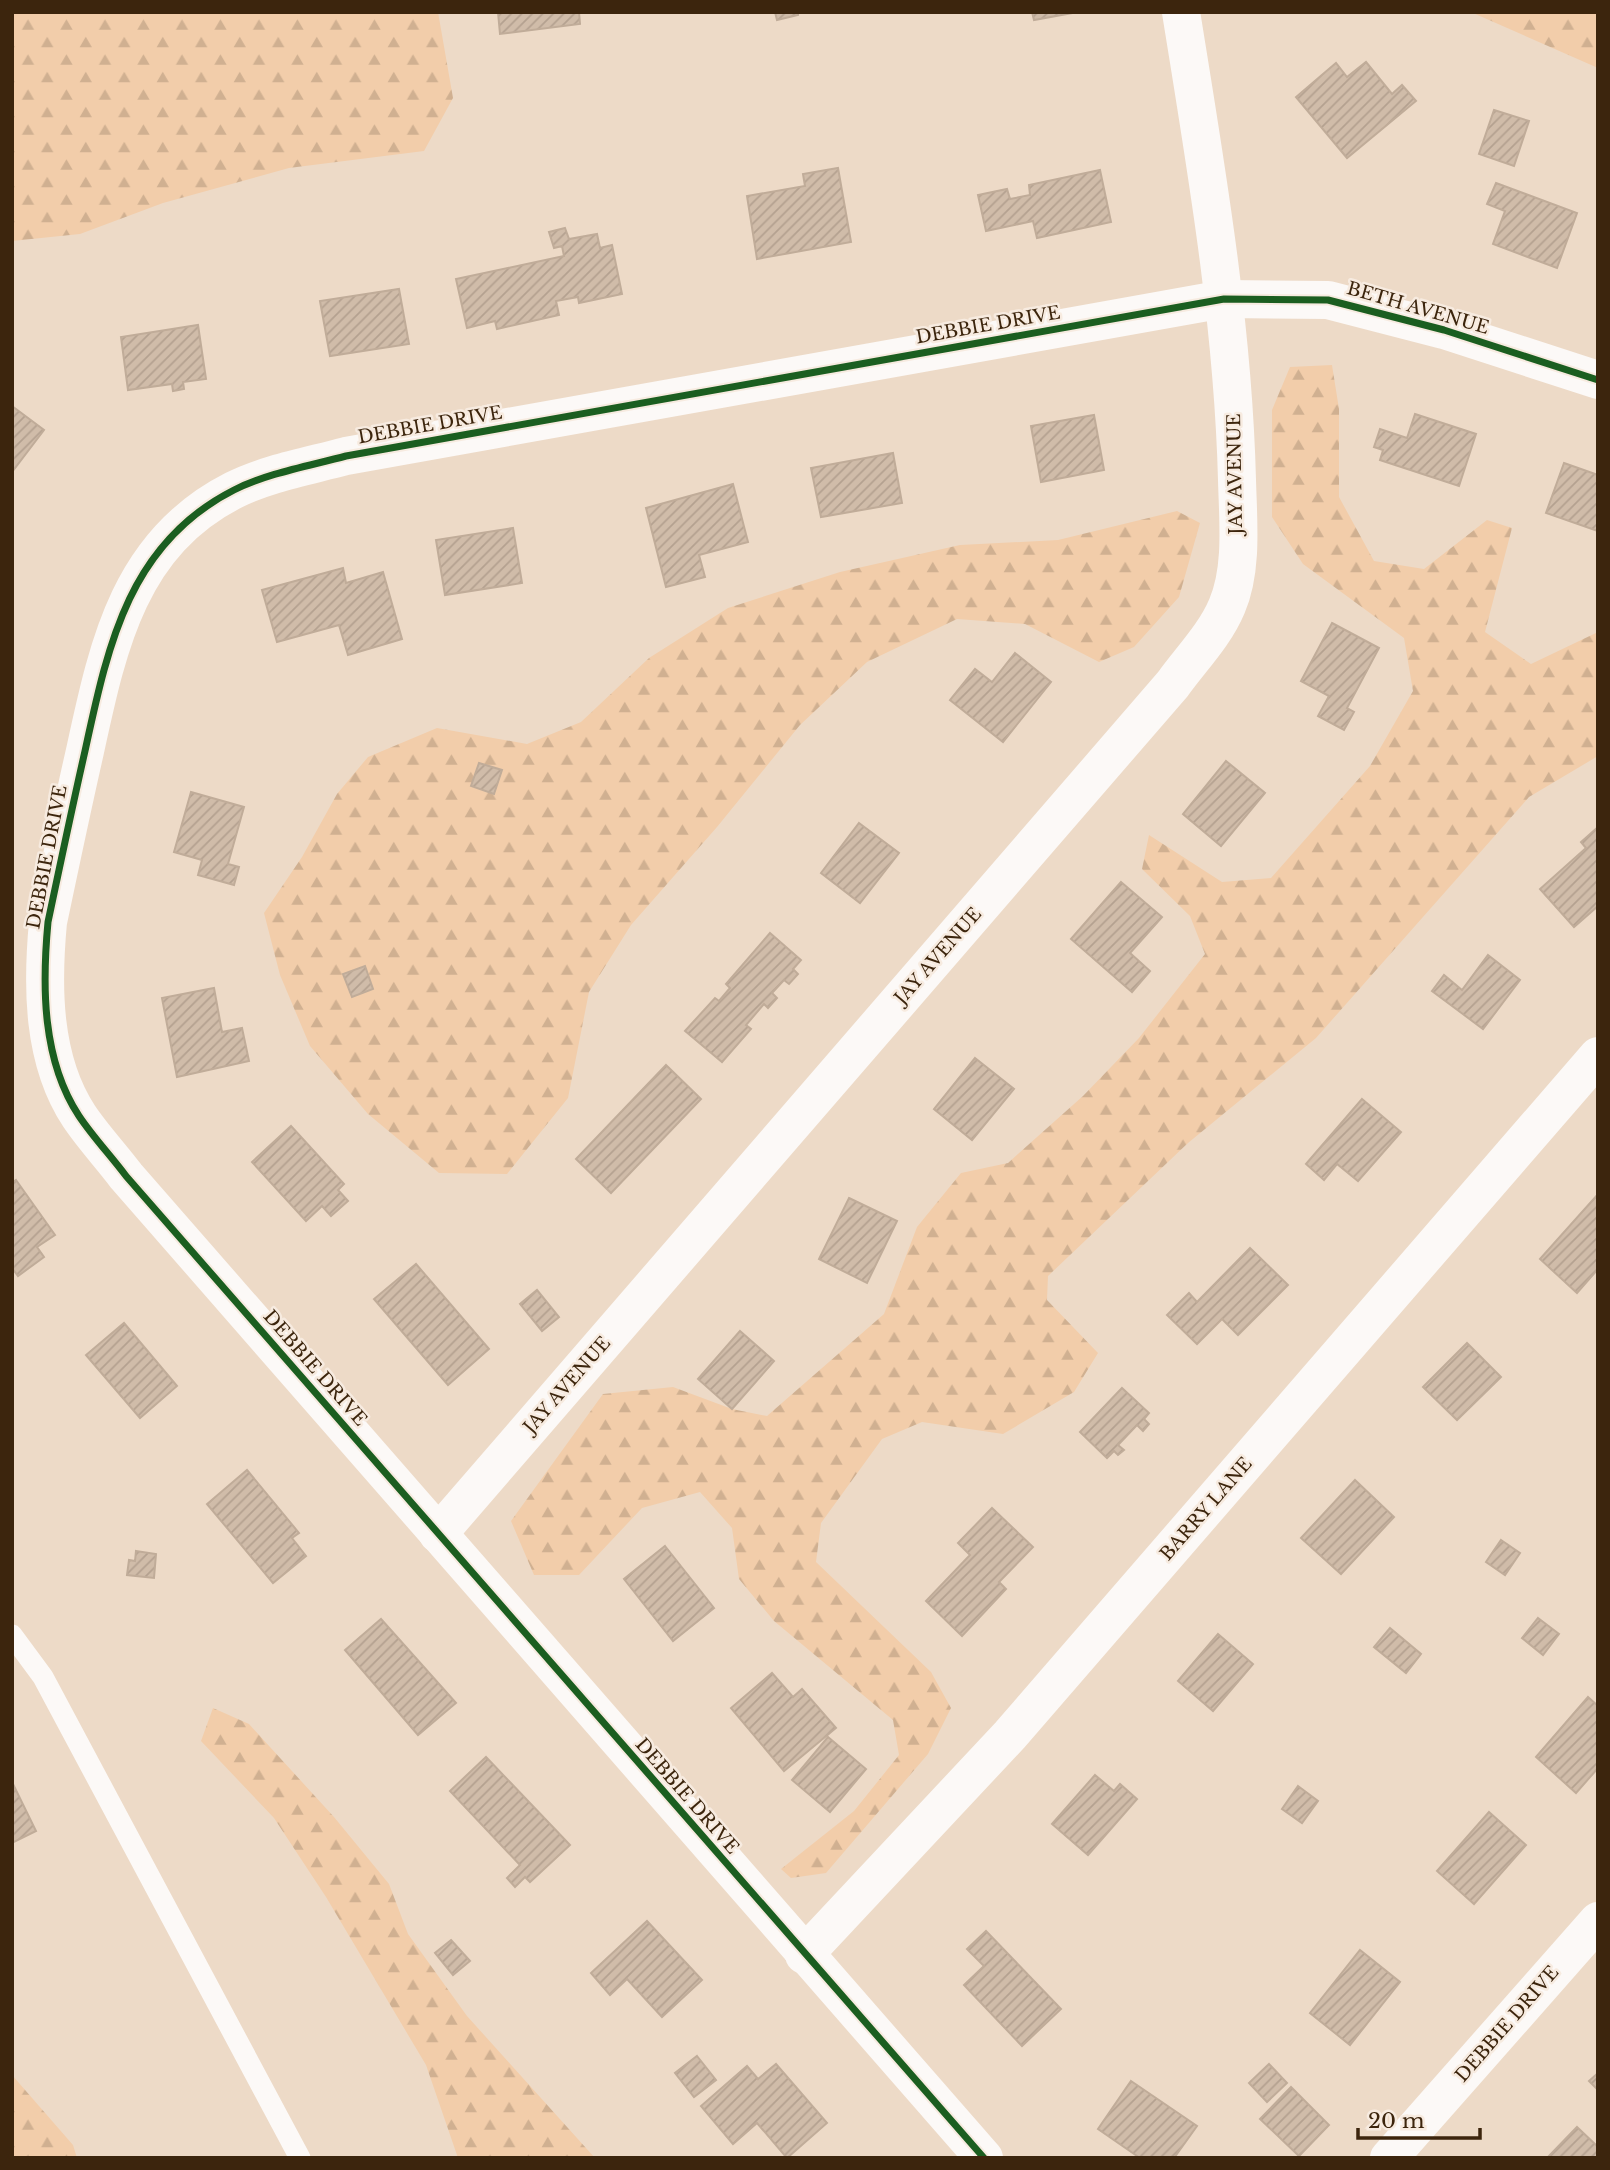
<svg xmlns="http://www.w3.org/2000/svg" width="1610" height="2170" font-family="'Libre Baskerville',serif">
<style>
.forest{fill:url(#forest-firs)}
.building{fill:url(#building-hatch);stroke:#c0ac99;stroke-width:2}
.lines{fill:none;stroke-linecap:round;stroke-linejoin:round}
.service{stroke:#fcf9f7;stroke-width:21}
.minor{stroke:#fcf9f7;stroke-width:38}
.cycleway-casing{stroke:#f7ebe0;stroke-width:11}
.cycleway{stroke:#1b5e20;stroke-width:7}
.labels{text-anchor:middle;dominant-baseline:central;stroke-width:5;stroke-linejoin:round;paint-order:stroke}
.street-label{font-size:18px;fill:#3c250d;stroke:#f7ebe0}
</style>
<defs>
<pattern id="forest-firs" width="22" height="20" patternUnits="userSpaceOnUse" patternTransform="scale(1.75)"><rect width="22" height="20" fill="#f2cdaa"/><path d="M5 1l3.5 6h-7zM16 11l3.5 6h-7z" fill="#d0b091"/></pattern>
<pattern id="building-hatch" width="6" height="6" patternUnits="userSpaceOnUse" patternTransform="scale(1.75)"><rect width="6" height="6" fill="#d0bca9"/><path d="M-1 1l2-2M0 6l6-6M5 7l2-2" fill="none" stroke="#b4a190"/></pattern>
</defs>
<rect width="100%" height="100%" fill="#eddac7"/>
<g class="forest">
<path d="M12,12H438L453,98L424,151L289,168L163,203L80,234L12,241Z"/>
<path d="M1472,12H1598V68L1473,13Z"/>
<path d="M1332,365L1339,409V497L1374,561L1424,569L1487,520L1512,528L1485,632L1531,664L1598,632V756L1529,797L1316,1038L1188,1143L1048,1276L1047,1300L1098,1353L1074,1392L1003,1434L922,1422L882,1439L821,1523L816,1562L931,1672L951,1708L928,1754L826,1873L791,1878L781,1869L854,1811L899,1755L893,1720L774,1621L739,1579L732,1528L700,1492L642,1508L579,1575H534L511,1521L603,1394L673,1387L732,1409L767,1416L884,1314L917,1227L961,1173L1008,1163L1083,1096L1139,1038L1205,954L1190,916L1142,869L1149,835L1222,882L1271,878L1370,766L1413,691L1404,638L1303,564L1272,517V410L1290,367Z"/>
<path d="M1177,511L1200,523L1179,597L1134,647L1099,662L1025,624L957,619L867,662L800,725L717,827L631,925L589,992L568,1098L507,1174L439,1173L368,1114L310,1046L280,975L264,913L302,857L337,794L368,757L437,728L527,744L581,722L649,658L728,608L840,572L960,545L1058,540Z"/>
<path d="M213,1708L249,1724L334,1817L389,1884L408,1934L467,2016L595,2158H458L426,2065L326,1897L274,1818L201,1741Z"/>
<path d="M12,2075L73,2145L77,2158H12Z"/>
</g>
<g class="building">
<path d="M498,12H579L580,24L500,34Z"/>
<path d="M775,12H798V15L777,20Z"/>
<path d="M1032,12H1078L1034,20Z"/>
<path d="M1366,62L1392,94L1402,85L1416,101L1347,158L1296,97L1336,63L1347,77Z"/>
<path d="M1494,110L1529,121L1514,166L1479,154Z"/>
<path d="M838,168L851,242L757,259L747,196L805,186L803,174Z"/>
<path d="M1100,170L1111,222L1037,238L1033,221L986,231L978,195L1007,189L1010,199L1030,195L1029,185Z"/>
<path d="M1496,183L1577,213L1557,268L1493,244L1505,211L1487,204Z"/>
<path d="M565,228L569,239L597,234L600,248L612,245L622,294L579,303L578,297L556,301L559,315L497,329L495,321L467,328L456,279L564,256L562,246L554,248L549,232Z"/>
<path d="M399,289L409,344L330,356L320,301Z"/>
<path d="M198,325L206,379L183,382L184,389L173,391L172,384L128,390L121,337Z"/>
<path d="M12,406L44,430L12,472Z"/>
<path d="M1415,414L1476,434L1459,486L1380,460L1383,450L1374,447L1380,429L1407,438Z"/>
<path d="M1094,415L1104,470L1041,482L1031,426Z"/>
<path d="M893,453L902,503L821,517L811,468Z"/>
<path d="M1564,463L1598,475V531L1546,513Z"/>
<path d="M733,484L748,542L699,555L705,577L666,587L646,508Z"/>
<path d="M513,528L522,583L445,595L436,540Z"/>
<path d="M343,568L346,583L383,572L402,639L348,655L339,625L277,642L262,590Z"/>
<path d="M1332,623L1379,648L1347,708L1354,712L1344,730L1318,716L1329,696L1301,681Z"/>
<path d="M1015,653L1051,682L1003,742L950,700L975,669L992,682Z"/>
<path d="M1226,761L1265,793L1221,846L1183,814Z"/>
<path d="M479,763L502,770L494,794L471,786Z"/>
<path d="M191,792L244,807L228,864L239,867L234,885L198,875L202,860L174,852Z"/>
<path d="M859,823L899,853L860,903L821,873Z"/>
<path d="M1598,827V906L1574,927L1540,889L1586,848L1581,842Z"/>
<path d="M1121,882L1162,917L1130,953L1150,971L1132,992L1071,939Z"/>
<path d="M770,933L801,960L793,969L798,974L789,984L784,980L772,993L777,998L768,1008L764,1004L746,1025L751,1029L722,1062L685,1031L715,998L719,1001L730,988L726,984Z"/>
<path d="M1488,955L1520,980L1483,1029L1432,991L1444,975L1462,990Z"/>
<path d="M365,966L373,989L352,997L343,974Z"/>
<path d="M214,988L222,1032L242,1028L249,1061L177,1077L162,998Z"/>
<path d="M975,1058L1014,1089L972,1140L934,1109Z"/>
<path d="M666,1065L701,1099L611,1193L576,1159Z"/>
<path d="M1362,1099L1401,1132L1358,1181L1337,1164L1324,1180L1306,1164Z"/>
<path d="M291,1126L344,1184L338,1190L348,1201L331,1216L322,1206L306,1221L252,1162Z"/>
<path d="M16,1180L55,1235L37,1247L44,1257L18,1276L12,1268V1183Z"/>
<path d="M1598,1194V1269L1577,1293L1540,1259Z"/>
<path d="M849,1198L897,1221L867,1283L819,1259Z"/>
<path d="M1250,1248L1288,1285L1238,1335L1222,1319L1197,1344L1167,1315L1189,1293L1197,1302Z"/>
<path d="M416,1264L489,1349L448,1385L374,1299Z"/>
<path d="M537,1290L559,1317L542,1331L520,1304Z"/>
<path d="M124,1323L177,1386L140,1418L86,1355Z"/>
<path d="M740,1331L774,1361L732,1409L698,1379Z"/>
<path d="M1467,1343L1501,1377L1457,1420L1423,1387Z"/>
<path d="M1122,1388L1149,1413L1144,1419L1149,1424L1143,1431L1137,1425L1118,1445L1124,1450L1118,1455L1114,1451L1107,1458L1080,1432Z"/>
<path d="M247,1470L299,1533L292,1538L306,1556L273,1583L207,1504Z"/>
<path d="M1355,1480L1394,1517L1341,1574L1301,1538Z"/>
<path d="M992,1508L1033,1547L999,1582L1006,1589L962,1636L926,1601L970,1555L958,1543Z"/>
<path d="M1501,1540L1520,1553L1505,1575L1486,1562Z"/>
<path d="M665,1546L714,1608L673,1641L624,1579Z"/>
<path d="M136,1551L156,1554L154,1578L127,1575L129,1560L135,1561Z"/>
<path d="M1538,1618L1559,1634L1543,1655L1522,1638Z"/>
<path d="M381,1619L456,1703L418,1735L345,1650Z"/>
<path d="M1390,1628L1421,1654L1406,1673L1374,1647Z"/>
<path d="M1218,1634L1253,1664L1213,1711L1178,1681Z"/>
<path d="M772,1673L793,1697L802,1689L836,1728L784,1771L731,1708Z"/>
<path d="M1588,1697L1598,1706V1768L1576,1793L1536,1757Z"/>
<path d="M828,1737L866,1769L830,1812L792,1780Z"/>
<path d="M486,1757L570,1845L530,1882L525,1877L515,1887L507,1878L520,1865L450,1791Z"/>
<path d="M1095,1775L1114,1791L1120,1784L1137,1799L1088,1855L1052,1824Z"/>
<path d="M12,1782L36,1831L12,1843Z"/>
<path d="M1298,1786L1318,1801L1302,1823L1282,1809Z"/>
<path d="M1489,1812L1526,1845L1474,1904L1437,1871Z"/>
<path d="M647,1921L702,1980L662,2017L627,1979L610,1995L591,1973Z"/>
<path d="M986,1931L1061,2009L1022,2046L964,1985L984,1966L967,1949Z"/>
<path d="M451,1940L470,1961L453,1975L435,1953Z"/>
<path d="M1360,1950L1400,1982L1350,2045L1310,2013Z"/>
<path d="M697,2056L716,2080L694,2097L675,2073Z"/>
<path d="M776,2064L827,2123L787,2158L757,2123L733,2144L701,2106L747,2066L758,2079Z"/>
<path d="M1269,2064L1287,2083L1267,2102L1249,2083Z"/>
<path d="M1598,2073V2090L1589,2081Z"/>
<path d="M1131,2081L1197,2126L1174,2158H1140L1098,2129Z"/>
<path d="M1291,2087L1329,2125L1299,2156L1260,2119Z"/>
<path d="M1577,2127L1598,2147V2158H1547Z"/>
</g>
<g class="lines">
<path class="service" d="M12,1635L43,1677L300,2158"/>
<g class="minor">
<path d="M438,1534L1173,684C1191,659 1215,635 1227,606C1243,569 1238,520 1237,480C1233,323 1206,167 1181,12"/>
<path d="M804,1955L1010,1735L1598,1056"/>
<path d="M984,2158L126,1176C111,1156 93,1137 79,1116C42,1060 42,986 48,922C60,865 72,808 85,751C108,645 129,543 234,490C268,473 309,466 346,456L1224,299L1328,300L1444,330L1598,380"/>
<path d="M1389,2158L1598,1921"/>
</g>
<defs>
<path id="cycleway" d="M984,2158L126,1176C111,1156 93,1137 79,1116C42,1060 42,986 48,922C60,865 72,808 85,751C108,645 129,543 234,490C268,473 309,466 346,456L1224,299L1328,300L1444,330L1598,380"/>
</defs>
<use href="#cycleway" class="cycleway-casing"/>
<use href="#cycleway" class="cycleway"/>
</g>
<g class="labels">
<g class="street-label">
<text transform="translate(1418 308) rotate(16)">BETH AVENUE</text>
<text transform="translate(988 325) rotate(-10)">DEBBIE DRIVE</text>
<text transform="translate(430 425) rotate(-10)">DEBBIE DRIVE</text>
<text transform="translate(1235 474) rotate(-91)">JAY AVENUE</text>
<text transform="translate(47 857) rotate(-79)">DEBBIE DRIVE</text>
<text transform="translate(938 956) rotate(-49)">JAY AVENUE</text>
<text transform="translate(315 1368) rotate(49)">DEBBIE DRIVE</text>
<text transform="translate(567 1385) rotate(-49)">JAY AVENUE</text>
<text transform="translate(1206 1509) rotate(-49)">BARRY LANE</text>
<text transform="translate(687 1796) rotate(49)">DEBBIE DRIVE</text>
<text transform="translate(1507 2024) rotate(-49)">DEBBIE DRIVE</text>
</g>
</g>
<rect width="1610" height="2170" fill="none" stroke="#3c250d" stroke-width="28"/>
<path d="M1358 2128v10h122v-10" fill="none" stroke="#3c250d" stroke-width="3.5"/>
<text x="1368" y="2128" font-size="21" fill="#3c250d" stroke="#f7ebe0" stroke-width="5" paint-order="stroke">20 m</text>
</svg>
